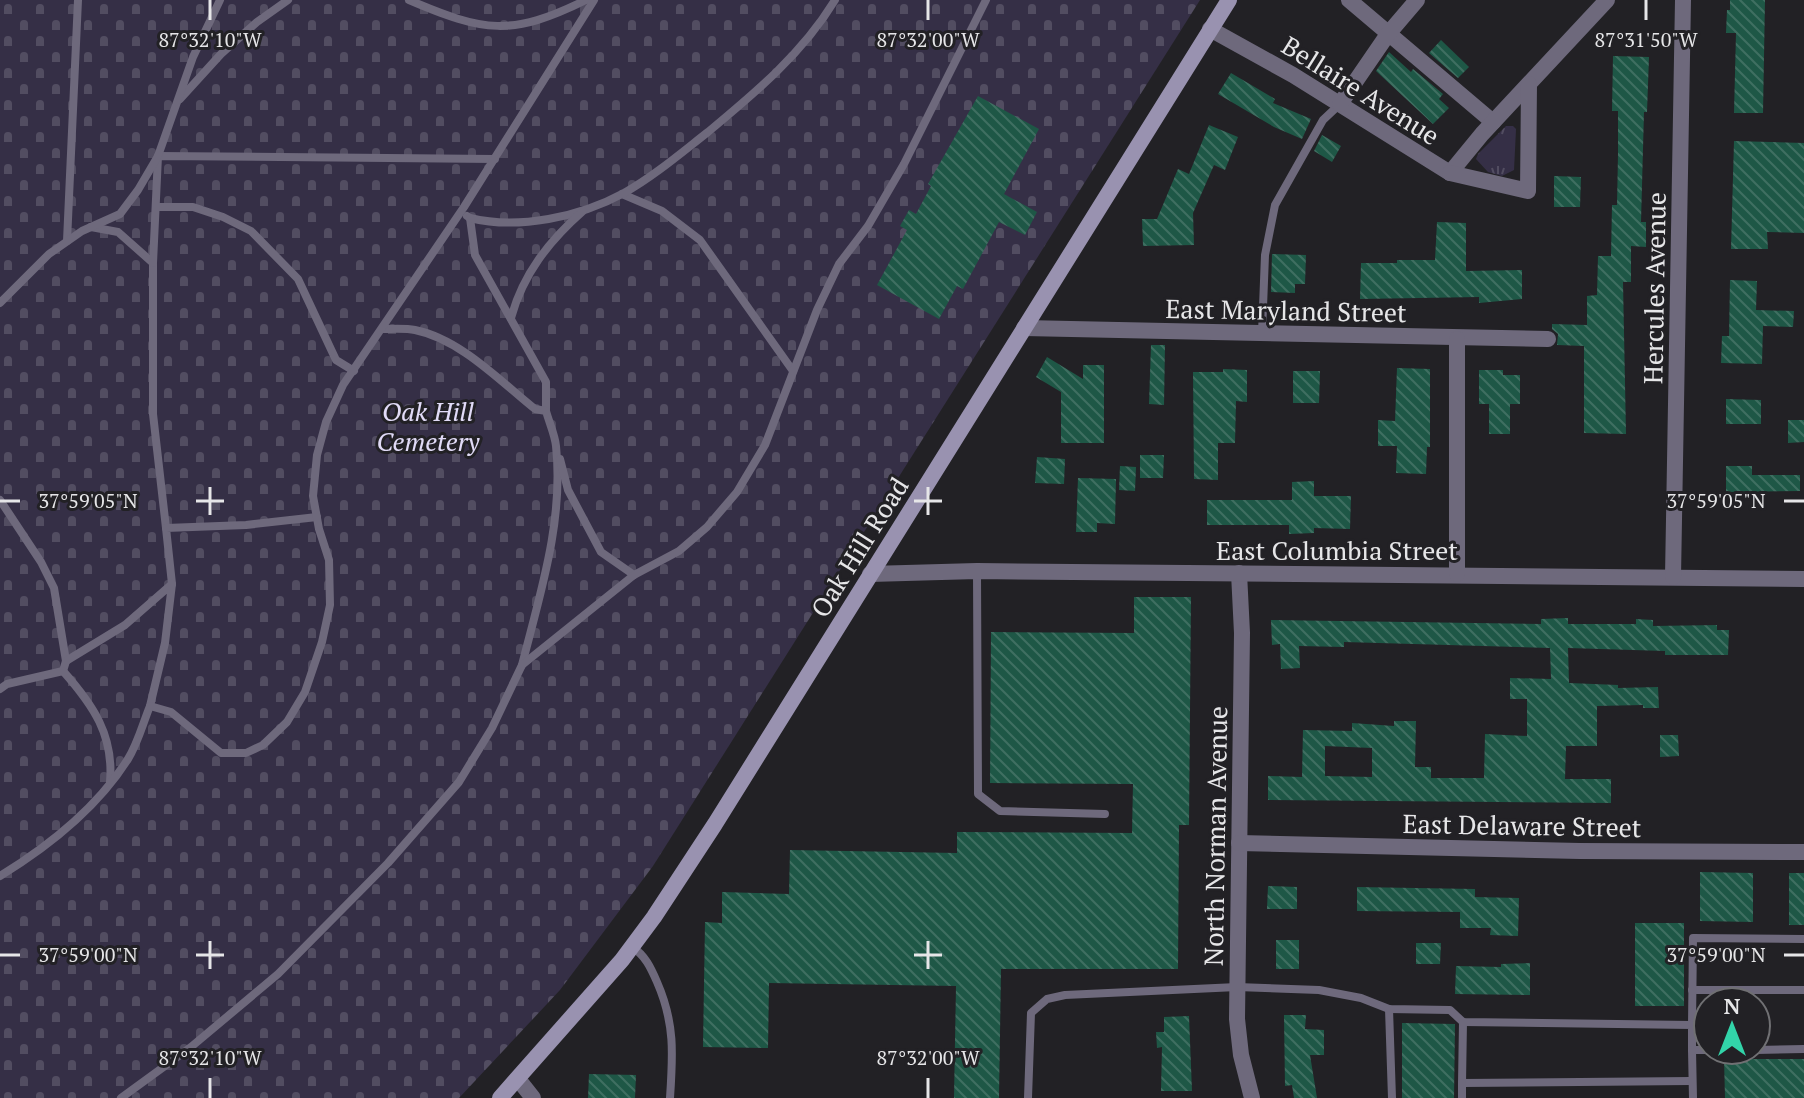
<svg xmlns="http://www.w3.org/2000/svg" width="1804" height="1098" font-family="'PT Serif',serif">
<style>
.grass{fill:url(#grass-tufts)}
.cemetery{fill:url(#cemetery-stones)}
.building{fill:url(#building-back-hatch);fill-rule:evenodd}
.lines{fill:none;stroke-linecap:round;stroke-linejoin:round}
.service{stroke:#6e697c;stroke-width:8}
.minor{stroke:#6e697c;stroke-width:16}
.secondary{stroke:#9992b0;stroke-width:16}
.ticks{fill:none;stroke:#e6e6e8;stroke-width:3}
.labels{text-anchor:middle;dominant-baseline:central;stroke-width:6;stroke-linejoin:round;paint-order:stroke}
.street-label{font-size:26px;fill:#e6e6e8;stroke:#222125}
.park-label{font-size:26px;font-style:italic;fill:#e1dbf7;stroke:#222125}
.ticks-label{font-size:20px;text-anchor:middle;fill:#e6e6e8;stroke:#222125;stroke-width:6;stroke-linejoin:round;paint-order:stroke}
</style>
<defs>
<pattern id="grass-tufts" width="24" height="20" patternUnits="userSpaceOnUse" patternTransform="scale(2)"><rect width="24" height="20" fill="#352f46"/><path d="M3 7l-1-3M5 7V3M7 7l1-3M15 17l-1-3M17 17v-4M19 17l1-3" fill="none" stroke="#524d61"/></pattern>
<pattern id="cemetery-stones" width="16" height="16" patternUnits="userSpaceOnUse" patternTransform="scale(2)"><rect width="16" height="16" fill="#352f46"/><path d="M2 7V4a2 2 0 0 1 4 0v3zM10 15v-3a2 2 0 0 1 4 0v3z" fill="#524d61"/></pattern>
<pattern id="building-back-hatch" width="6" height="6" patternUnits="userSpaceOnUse" patternTransform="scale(2)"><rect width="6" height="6" fill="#1e5746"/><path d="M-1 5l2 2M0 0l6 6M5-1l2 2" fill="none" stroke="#3f6f61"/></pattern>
</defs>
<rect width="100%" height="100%" fill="#222125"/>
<path class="grass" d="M1506,126H1513L1516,129L1514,170L1502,176L1488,172L1476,159L1478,154Z"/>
<path class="cemetery" d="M0,0H1200L653,866L560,990L459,1098H0Z"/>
<g class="building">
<path d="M1730,0H1765L1763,113H1734L1736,33H1726L1727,10H1730Z"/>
<path d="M1441,40L1469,67L1458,78L1429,53Z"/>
<path d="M1389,52L1411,72L1413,69L1443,94L1439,99L1449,108L1433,124L1376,71Z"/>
<path d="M1613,56L1649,57L1647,112H1644L1641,222H1646V247L1631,246V282H1623L1626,434L1584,433V346L1557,345L1558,334L1552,329V324L1587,325V296L1597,295L1598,256H1611L1612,205H1617L1618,154V111H1612Z"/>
<path d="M1231,73L1275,99L1273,103L1311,119L1302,139L1274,127L1218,94Z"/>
<path d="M978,96L1039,129L1004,194L1037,212L1025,235L999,222L963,289L957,286L939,319L877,285L907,230L900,226L909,210L916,214L931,186L928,184Z"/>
<path d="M1209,125L1238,137L1225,170L1214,165L1193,213L1194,245L1143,246L1142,219H1157L1178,169L1189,174Z"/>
<path d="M1322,135L1341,146L1332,162L1314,151Z"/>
<path d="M1734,141L1804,143V233L1767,232L1768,249H1731Z"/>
<path d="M1554,176L1581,177L1580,207H1554Z"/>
<path d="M1437,222L1466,223V271L1522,270V299L1479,303V297L1360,299L1361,263H1397V260H1435Z"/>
<path d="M1272,254L1306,255L1305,284H1295V293L1271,292Z"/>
<path d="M1730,280L1757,281L1756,310L1794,311L1793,327L1763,326L1762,364L1721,363L1722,336H1729Z"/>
<path d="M1151,345H1165L1164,405L1149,404Z"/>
<path d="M1047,357L1083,379V365H1104V443H1061V392L1036,377Z"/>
<path d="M1397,368L1430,369V447H1427L1426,474L1396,473L1397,446H1378V420L1395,421Z"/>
<path d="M1223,369L1247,370V402L1236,401L1235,443H1218V480L1194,479L1193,372H1223Z"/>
<path d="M1479,370H1503V375H1520V404H1510V434H1489V404H1479Z"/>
<path d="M1293,371H1320L1319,403H1293Z"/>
<path d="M1726,399L1761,400V424H1726Z"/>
<path d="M1788,420H1804V442L1788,443Z"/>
<path d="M1140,455H1164L1163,478H1140Z"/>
<path d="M1037,457L1065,459L1064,484L1035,483Z"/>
<path d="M1120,466L1136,467L1135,491L1119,490Z"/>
<path d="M1726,466H1752V475H1800V491L1726,492Z"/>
<path d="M1078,478L1116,479L1115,524L1097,523V532H1076Z"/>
<path d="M1314,481V496H1351L1350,529L1314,528V533L1289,534V525H1207V500H1292V482Z"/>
<path d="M1134,597H1191L1189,825H1179L1178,969H1001L999,1098H954L956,986L769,983L768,1048L703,1047L705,922L722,923V892L789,894L790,850L957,853V832L1132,833L1133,784L990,783L991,632L1134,633Z"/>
<path d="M1568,618V624H1636V619L1653,620V626L1717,625V630H1729L1728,655H1665V651L1568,648L1569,683L1618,685V688L1658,687L1659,708H1643V705L1597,706V746H1566L1565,779H1611V803L1268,800V776L1302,777L1303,730L1352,731V723L1394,726V721H1416L1415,767H1431V778H1484L1485,734L1527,736V699H1510V678L1551,679L1550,648L1344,642V647L1299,646L1300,668L1281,669L1280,644L1272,645L1271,620L1541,624V619ZM1325,746L1372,748V777L1325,776Z"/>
<path d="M1660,735H1678L1679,756L1660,757Z"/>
<path d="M1700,872L1753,873V922L1700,921Z"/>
<rect x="1789" y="873" width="15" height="52"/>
<path d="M1268,886L1297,887V909H1267Z"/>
<path d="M1357,887L1475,889V897L1519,898L1518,936L1490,935L1491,928H1460V912L1357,911Z"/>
<rect x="1635" y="923" width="49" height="83"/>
<rect x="1276" y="940" width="23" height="29"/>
<path d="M1416,943H1441L1440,964H1416Z"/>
<path d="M1530,963V995L1455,994L1456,966L1501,967V964Z"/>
<path d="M1284,1015H1306L1305,1029L1324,1030V1055H1310L1317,1098H1294L1292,1085L1285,1086Z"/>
<path d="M1189,1016L1192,1091H1161L1162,1047L1157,1048L1156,1032H1164V1017Z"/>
<path d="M1402,1023L1455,1024L1454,1098H1402Z"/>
<path d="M1724,1059H1804V1098H1725Z"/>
<path d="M589,1074L636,1075L635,1098H588Z"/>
</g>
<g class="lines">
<g class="service">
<path d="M409,0C484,32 511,37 586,0"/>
<path d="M180,99L221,54L257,22L288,0"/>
<path d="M622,194L662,211L700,240L793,371"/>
<path d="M156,207H193L223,217L251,231L298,279L336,360L354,371"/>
<path d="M467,216L470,218L475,255L546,382V411"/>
<path d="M470,218C518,230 580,217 624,193C654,176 681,153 708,132C755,93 803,53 835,0"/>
<path d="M91,227L118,232L153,263V414L166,528"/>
<path d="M67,241L78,0"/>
<path d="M153,263L158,156L495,159"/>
<path d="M0,303L49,254L82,231L120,214L138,190L158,156L193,57L220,0"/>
<path d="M511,318C523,274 549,241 583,211"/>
<path d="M383,329C393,329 405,328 415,330C460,339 500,381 535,409L546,411C549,422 555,435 556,446C564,521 540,594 522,665"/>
<path d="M1262,333L1265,255L1275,205L1323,120L1340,104"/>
<path d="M560,459L568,490L601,552L634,575"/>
<path d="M0,500L41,562L54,588L66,661"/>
<path d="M977,572L978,794L1000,811L1105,814"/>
<path d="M172,584L166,528L246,525L317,517"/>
<path d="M63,671L66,661L125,625L172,584L165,643L150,706"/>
<path d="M0,689L7,684L63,671C93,705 114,735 110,782"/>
<path d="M0,876C49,846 97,808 128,759C138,743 143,723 150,706L171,712L221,753H246L263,745L287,722L305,692L322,642L330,605L329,560L319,529L313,496L317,455L326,422L343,385L464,207L594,0"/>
<path d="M632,947C645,955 651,968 657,982C675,1023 673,1054 670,1098"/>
<path d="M1692,990H1804"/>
<path d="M1389,1009L1392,1098"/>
<path d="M1463,1022L1462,1083L1691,1081"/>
<path d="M1692,1025L1693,938L1804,939"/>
<path d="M1756,1050L1804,1049"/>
<path d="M121,1098L191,1047L278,974L388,863L459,782L492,728L522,665L634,575L679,551L707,527L737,492L765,445L817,310L839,264L868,226L904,164L986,0"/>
<path d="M1028,1098L1031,1013L1047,999L1065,995L1237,987L1319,990L1361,998L1389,1009L1450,1010L1463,1022L1692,1025V1050"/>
<path d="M1462,1098V1083"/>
<path d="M1693,1098L1692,1050H1741"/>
</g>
<g class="minor">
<path d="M1349,0L1493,122"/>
<path d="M1210,29L1293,75L1450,173L1482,134L1607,0"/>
<path d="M1340,104L1388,34L1417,0"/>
<path d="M1450,173L1528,191L1529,84"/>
<path d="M1024,328L1548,339"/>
<path d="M1239,573L1242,633L1237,1019L1241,1055L1252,1098"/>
<path d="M870,574L977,571L1804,579"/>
<path d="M1457,574V339"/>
<path d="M1673,577L1683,0"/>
<path d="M1239,843L1580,851L1804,852"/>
<path d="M518,1079L533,1098"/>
</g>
<path class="secondary" d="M500,1098L622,960L654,917L715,824L1229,0"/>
</g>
<path class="ticks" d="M210,0V20M928,0V20M1646,0V20M210,487V515M928,487V515M0,501H20M196,501H224M914,501H942M1784,501H1804M210,941V969M928,941V969M0,955H20M196,955H224M914,955H942M1784,955H1804M210,1078V1098M928,1078V1098"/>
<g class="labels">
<g class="street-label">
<text transform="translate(1361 90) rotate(32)">Bellaire Avenue</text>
<text transform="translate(1654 288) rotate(-89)">Hercules Avenue</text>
<text transform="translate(1286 310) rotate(1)">East Maryland Street</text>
<text transform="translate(859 547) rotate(-58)">Oak Hill Road</text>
<text x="1337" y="550">East Columbia Street</text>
<text transform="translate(1522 825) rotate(1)">East Delaware Street</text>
<text transform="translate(1215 836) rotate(-89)">North Norman Avenue</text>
</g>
<g class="park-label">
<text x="428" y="411">Oak Hill<tspan x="428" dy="30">Cemetery</tspan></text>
</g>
</g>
<g class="ticks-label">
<text x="210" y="47">87°32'10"W</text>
<text x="928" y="47">87°32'00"W</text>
<text x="1646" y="47">87°31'50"W</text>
<text x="88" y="508">37°59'05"N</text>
<text x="1716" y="508">37°59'05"N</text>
<text x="88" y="962">37°59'00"N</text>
<text x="1716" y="962">37°59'00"N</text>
<text x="210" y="1065">87°32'10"W</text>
<text x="928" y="1065">87°32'00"W</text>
</g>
<g transform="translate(1732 1026)"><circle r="38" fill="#222125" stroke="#707073" stroke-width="2"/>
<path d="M0-6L14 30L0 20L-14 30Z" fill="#32d4a9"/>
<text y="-12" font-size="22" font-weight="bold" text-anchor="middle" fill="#e6e6e8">N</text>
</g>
</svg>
